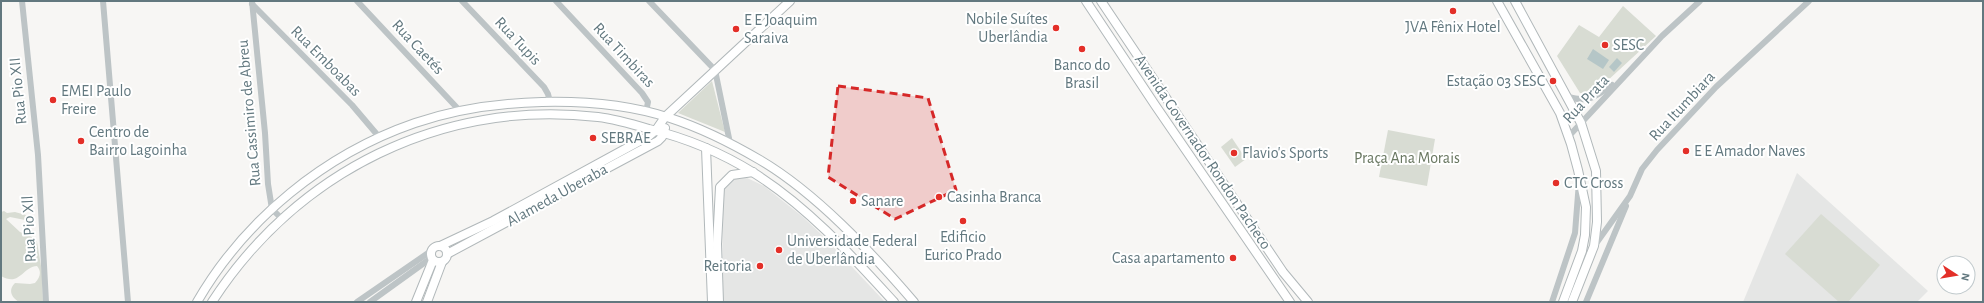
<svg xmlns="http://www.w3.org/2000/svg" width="1984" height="303" font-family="'Alegreya Sans',sans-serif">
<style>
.built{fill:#e5e6e5}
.green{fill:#d8dcd3}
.water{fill:#b5c6c7}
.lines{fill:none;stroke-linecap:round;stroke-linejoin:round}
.major-casing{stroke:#b1b8ba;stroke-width:10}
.minor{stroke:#bdc4c6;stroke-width:6}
.major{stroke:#fff;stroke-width:8}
.marked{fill:#d62828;fill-opacity:0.2;stroke:#d62828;stroke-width:3;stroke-dasharray:8 5;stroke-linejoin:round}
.poi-dot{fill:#e32f28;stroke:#fff;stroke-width:1.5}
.labels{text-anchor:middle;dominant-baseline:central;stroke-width:4;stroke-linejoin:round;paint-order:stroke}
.poi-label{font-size:16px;fill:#62787f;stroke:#fff;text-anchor:start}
.street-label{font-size:16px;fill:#62787f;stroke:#fff}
.park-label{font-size:16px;fill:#697761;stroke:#fff}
</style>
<rect width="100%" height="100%" fill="#f7f6f4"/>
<g class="built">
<path d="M1797,173L1928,291L1917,302H1743Z"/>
<path d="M745,177L764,186L803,217L824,237L885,302H723L722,194L725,186L729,182L735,178Z"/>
</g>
<g class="green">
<path d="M1623,6L1656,36L1594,93L1592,94L1580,93L1557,56L1579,25L1599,37Z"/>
<path d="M712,81L725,132L678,113Z"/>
<path d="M1388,130L1435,139L1427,186L1379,177Z"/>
<path d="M1232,138L1246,159L1235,167L1221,147Z"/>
<path d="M4,211L7,213L15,212L33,217L30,221L10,217L6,219L20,232L34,238L37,242L42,272L43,302H19C11,297 8,290 15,283L30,284L35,283C40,277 42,272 37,266C22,267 20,287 1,276V212Z"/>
<path d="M1821,214L1880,265L1848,302H1839L1785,254Z"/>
</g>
<g class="water">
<path d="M1593,49L1609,60L1603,69L1587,59Z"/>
<path d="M1617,58L1622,63L1614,72L1609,67Z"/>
</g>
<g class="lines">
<defs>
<g id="major">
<path d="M1086,1L1155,105L1290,302"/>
<path d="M1101,1L1283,272L1308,302"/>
<path d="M1497,1L1560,113L1571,144L1578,170L1586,207L1585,235L1582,251L1563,302"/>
<path d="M1515,1L1581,123L1596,171L1597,222L1594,246L1572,302"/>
<path d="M706,148L712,302"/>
<circle cx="439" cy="254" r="8"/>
<path d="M440,246L493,221L649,136L656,130L665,117L790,1"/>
<path d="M447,254L658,141L662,137L665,128"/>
<path d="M197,302C245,219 325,154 415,123C456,109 499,103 542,102C584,101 630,105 670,118C701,128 731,143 760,160C816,193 871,252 914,302"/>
<path d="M212,302C297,171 442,99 598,117C615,119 632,124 649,129C686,138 722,153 754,173C808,207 851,255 894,302"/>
<path d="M416,302L433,260"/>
<path d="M427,302L442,262"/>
<path d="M719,302L717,244L720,187L732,175L753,172"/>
</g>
</defs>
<use href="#major" class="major-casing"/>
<g class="minor">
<path d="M22,1L38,155L46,302"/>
<path d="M103,1L128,302"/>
<path d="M252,1L265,133L268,184L272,209L282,219"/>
<path d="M357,1L460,111"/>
<path d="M462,1L544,87L548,94L550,102"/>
<path d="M556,1L642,93L648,102L646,112"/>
<path d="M649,1L715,70L730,143"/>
<path d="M252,4L352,105L380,138"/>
<path d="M1568,97C1589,103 1595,97 1612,85"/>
<path d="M1569,136L1662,36L1700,1"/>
<path d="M1595,245L1630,196L1642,169L1657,150L1716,87L1809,1"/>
<path d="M357,302L431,251"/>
<path d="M370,302L431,258"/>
<path d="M1552,302L1575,233L1579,182"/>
<path d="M1586,302L1626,206"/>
</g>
<use href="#major" class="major"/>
</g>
<path class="marked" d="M838,86L928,98L956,190L895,219L828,177Z"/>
<g class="poi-dot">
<circle cx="1453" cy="11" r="4"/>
<circle cx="1056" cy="28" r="4"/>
<circle cx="736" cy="29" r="4"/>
<circle cx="1605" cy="45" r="4"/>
<circle cx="1082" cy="49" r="4"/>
<circle cx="1553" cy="81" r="4"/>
<circle cx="53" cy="100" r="4"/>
<circle cx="593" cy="138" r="4"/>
<circle cx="81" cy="141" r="4"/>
<circle cx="1686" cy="151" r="4"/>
<circle cx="1234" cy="153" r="4"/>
<circle cx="1556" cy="183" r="4"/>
<circle cx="939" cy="197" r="4"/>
<circle cx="853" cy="201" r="4"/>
<circle cx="963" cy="221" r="4"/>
<circle cx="779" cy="250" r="4"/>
<circle cx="1233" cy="258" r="4"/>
<circle cx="760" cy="266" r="4"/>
</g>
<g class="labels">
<g class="poi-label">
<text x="1048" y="19" text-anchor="end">Nobile Suítes<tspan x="1048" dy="18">Uberlândia</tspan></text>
<text x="744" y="20">E E Joaquim<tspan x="744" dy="18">Saraiva</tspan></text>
<text x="1453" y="27" text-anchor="middle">JVA Fênix Hotel</text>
<text x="1613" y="45">SESC</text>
<text x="1082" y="65" text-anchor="middle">Banco do<tspan x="1082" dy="18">Brasil</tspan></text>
<text x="1545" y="81" text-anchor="end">Estação 03 SESC</text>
<text x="61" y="91">EMEI Paulo<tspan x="61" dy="18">Freire</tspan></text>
<text x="89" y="132">Centro de<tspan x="89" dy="18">Bairro Lagoinha</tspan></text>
<text x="601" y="138">SEBRAE</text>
<text x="1694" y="151">E E Amador Naves</text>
<text x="1242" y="153">Flavio's Sports</text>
<text x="1564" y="183">CTC Cross</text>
<text x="947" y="197">Casinha Branca</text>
<text x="861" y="201">Sanare</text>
<text x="963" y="237" text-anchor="middle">Edificio<tspan x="963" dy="18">Eurico Prado</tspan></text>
<text x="787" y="241">Universidade Federal<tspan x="787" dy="18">de Uberlândia</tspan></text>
<text x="1225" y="258" text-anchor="end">Casa apartamento</text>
<text x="752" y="266" text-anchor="end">Reitoria</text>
</g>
<g class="street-label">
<text transform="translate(518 41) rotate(47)">Rua Tupis</text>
<text transform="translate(418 47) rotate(47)">Rua Caetés</text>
<text transform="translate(624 55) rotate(47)">Rua Timbiras</text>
<text transform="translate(326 61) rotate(45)">Rua Emboabas</text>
<text transform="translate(18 91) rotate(-96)">Rua Pio XII</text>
<text transform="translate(1586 99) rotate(-47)">Rua Prata</text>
<text transform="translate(1682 106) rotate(-47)">Rua Itumbiara</text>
<text transform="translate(249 113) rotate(-95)">Rua Cassimiro de Abreu</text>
<text transform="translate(1203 152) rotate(56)">Avenida Governador Rondon Pacheco</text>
<text transform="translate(557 195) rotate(-29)">Alameda Uberaba</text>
<text transform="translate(29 229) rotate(-93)">Rua Pio Xll</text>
</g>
<g class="park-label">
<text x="1407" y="158">Praça Ana Morais</text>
</g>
</g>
<rect width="1984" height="303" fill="none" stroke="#62787f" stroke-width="4"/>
<g transform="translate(1956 275) rotate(102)"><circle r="19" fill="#ffffff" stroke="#c0c9cc"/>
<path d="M0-3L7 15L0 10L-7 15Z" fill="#e32f28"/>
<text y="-6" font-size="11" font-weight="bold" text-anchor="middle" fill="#62787f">N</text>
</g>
</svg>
